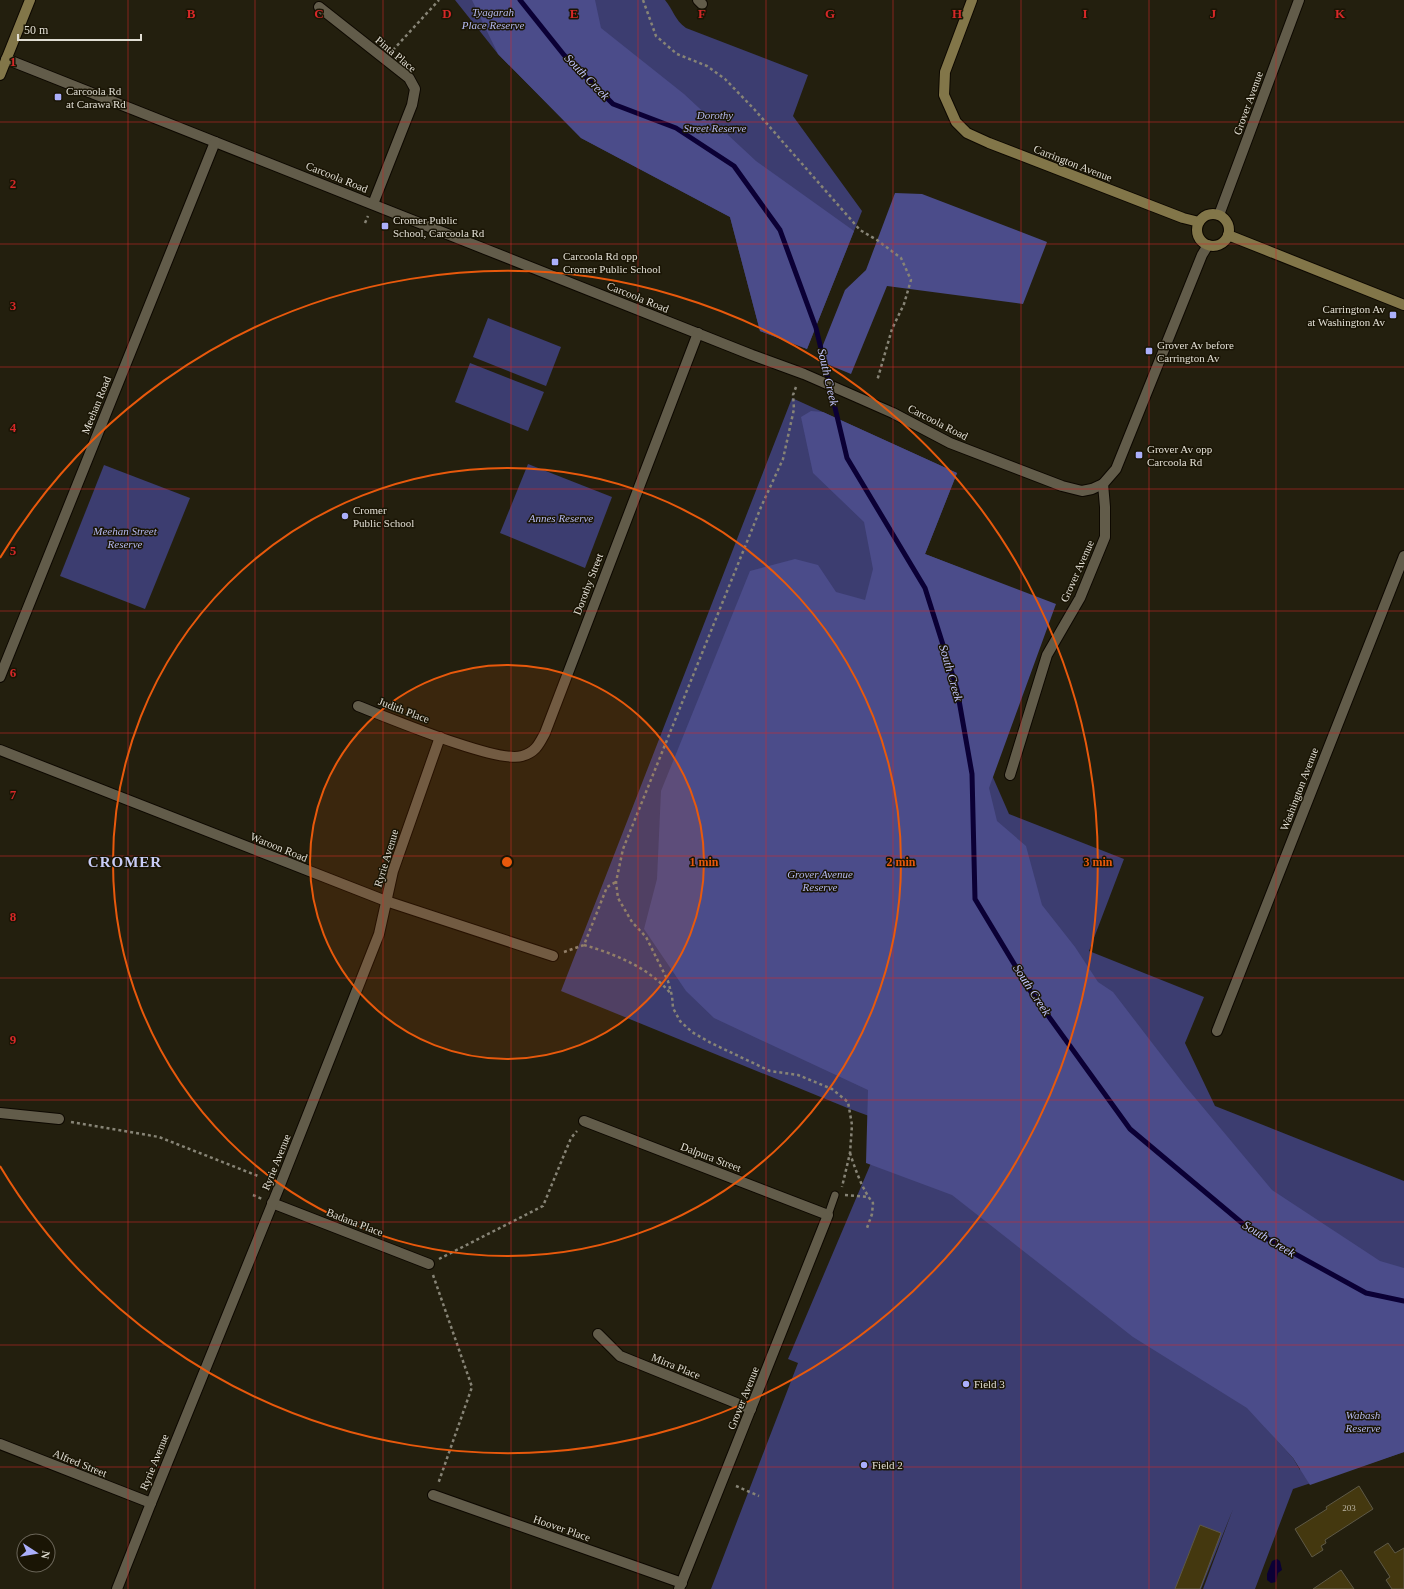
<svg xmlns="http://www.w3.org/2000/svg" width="1404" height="1589" font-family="'Times New Roman',serif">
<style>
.green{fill:#3c3d70;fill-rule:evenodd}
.forest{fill:#4b4c8a}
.water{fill:#0b0035}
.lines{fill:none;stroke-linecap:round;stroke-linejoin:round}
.stream{stroke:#0b0035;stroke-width:5}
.building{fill:#44380f;stroke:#5e5946}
.lane-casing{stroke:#0d0800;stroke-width:9}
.street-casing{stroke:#0d0800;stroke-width:12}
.secondary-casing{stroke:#0d0800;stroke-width:12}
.path{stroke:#878476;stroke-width:2.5;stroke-dasharray:3 3;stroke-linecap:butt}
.lane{stroke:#625c4a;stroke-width:7}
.street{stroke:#625c4a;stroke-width:10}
.secondary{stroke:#827649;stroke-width:10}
.grid{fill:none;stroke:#d62828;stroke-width:1;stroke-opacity:0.55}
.ring{fill:none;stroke:#e8590c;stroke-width:2}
.poi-dot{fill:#abaffb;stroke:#1a1505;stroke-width:1.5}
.labels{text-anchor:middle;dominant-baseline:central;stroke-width:3;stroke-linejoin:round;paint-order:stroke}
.number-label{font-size:9px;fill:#bab4a3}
.park-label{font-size:11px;font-style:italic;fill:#b4b9f0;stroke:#1a1505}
.street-label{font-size:11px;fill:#e1ded4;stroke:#1a1505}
.poi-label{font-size:11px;fill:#e1ded4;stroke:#1a1505;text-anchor:start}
.water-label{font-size:12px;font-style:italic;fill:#c0c4fc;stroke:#1a1505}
.district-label{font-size:15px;font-weight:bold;letter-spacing:1px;fill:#c9cdf8;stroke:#1a1505}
.grid-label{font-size:13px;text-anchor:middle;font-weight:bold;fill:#d62828;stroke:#1a1505;stroke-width:3;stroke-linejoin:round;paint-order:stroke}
.centre{fill:#e8590c;stroke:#1a1505;stroke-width:2}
.ring-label{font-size:12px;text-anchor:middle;font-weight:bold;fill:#e8590c;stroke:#1a1505;stroke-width:3;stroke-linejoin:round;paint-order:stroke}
</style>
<rect width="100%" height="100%" fill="#231f0e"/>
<g class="green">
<path d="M455,0H665C674,11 674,19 686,28L808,75L793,116L862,211L807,349L760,331L730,217L581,138L498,54Z"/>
<path d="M488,318L561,347L546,386L473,357Z"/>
<path d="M470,363L544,392L528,431L455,402Z"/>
<path d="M792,398L957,473L925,554L1040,599L981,750L1009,814L1124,859L1089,951L1204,997L1185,1043L1215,1106L1404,1181V1452L1293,1489L1255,1589H1203L1233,1509L1201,1589H711L798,1363L788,1359L888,1123L850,1109L561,991ZM1319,1291L1300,1470L1293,1458L1265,1427Z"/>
<path d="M528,464L612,497L585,568L500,533Z"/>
<path d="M104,465L190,498L145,609L60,576Z"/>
</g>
<g class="forest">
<path d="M472,0H595L601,28L684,94L756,161L854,231L807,349L760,331L730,217L581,138L498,54Z"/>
<path d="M895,193L922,194L1047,242L1023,304L887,286L851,374L817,360L845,290L866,270Z"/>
<path d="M811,411L823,412L957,473L925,554L1056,604L989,788L997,821L1026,846L1042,905L1075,947L1098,982L1113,992L1186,1087L1272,1190L1380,1261L1404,1268V1452L1310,1485L1293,1458L1247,1408L1133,1337L952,1195L866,1163L868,1090L714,1018L686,991L644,929L657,879L661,791L750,571L795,559L818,565L836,592L865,600L873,569L864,522L813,473L801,417Z"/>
</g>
<path class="water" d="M1277,1559L1280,1561L1282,1570L1278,1573L1276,1582L1271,1583L1267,1580V1574L1272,1561Z"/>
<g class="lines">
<path class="stream" d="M520,0L564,55L613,104L676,128L734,166L780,230L816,328L847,458L925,588L957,689L972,774L975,899L1031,992L1130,1129L1248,1228L1366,1293L1404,1301"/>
</g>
<g class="building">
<path d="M1359,1486L1373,1509L1325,1540L1326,1543L1321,1546L1323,1550L1312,1557L1295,1529L1327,1509L1326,1507Z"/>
<path d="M1200,1525L1221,1533L1200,1589H1175Z"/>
<path d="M1388,1543L1395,1553L1404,1548V1589H1392L1386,1580L1390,1577L1374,1552Z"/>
<path d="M1341,1570L1354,1589H1313Z"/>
</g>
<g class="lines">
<defs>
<path id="lane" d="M828,1215L835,1195"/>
<g id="street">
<path d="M698,0L702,4"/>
<path d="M319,7L409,78L415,89L412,105L373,204"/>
<path d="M6,59L752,355L804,374L859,398L893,413L950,443L1062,486L1082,491L1092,489L1103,484L1116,469L1202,255L1208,245"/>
<path d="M1219,215L1299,0"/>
<path d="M0,677L215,142"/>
<path d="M358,706C387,717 498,764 522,756C536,752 539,744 545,733L698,333"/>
<path d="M0,750L386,901L553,956"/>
<path d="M1010,775L1047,655L1080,598L1105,537V507L1103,484"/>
<path d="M1217,1031L1404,556"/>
<path d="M0,1113L59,1119"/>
<path d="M584,1121L828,1215L679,1589"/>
<path d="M272,1203L429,1264"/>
<path d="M598,1334L620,1356L751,1409"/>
<path d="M0,1444L151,1503"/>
<path d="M433,1495L682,1583"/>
<path d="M117,1589L151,1503L280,1185L379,934L393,871L440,737"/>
</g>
<g id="secondary">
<path d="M972,0L945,72L944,95L956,122L967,133L989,143L1183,218L1199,222"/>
<path d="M0,75L30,0"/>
<circle cx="1213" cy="230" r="16"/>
<path d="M1228,235L1404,305"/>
</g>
</defs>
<use href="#lane" class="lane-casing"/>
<use href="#street" class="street-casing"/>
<use href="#secondary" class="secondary-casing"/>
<g class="path">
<path d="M643,0L656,36L677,54L707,66L725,79L754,109L860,230L877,240L901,258L911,280L904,304L892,329L877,381"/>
<path d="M393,50L439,0"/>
<path d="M365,223L368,216"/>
<path d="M796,387L793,395L794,409L783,459L761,507L623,849L616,882L618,898L632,922L646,937L668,981L672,996L673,1008L680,1021L692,1032L711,1043L770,1071L798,1075L832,1089L848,1102L852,1125L850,1153L842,1187"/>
<path d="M584,945C615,954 650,968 671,994"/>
<path d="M564,952L584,945L607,887L616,882"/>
<path d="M71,1122L159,1137L258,1176"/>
<path d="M850,1153C855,1169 863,1191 873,1203L872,1214L867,1228"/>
<path d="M253,1195L262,1199"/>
<path d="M845,1195L868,1197"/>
<path d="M439,1259L543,1206L571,1138L577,1131"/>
<path d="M433,1275L472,1387L438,1484"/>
<path d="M736,1486L759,1496"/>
</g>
<use href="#lane" class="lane"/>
<use href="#street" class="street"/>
<use href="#secondary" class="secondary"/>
</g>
<path class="grid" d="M128,0V1589M255,0V1589M383,0V1589M511,0V1589M638,0V1589M766,0V1589M893,0V1589M1021,0V1589M1149,0V1589M1276,0V1589M0,122H1404M0,244H1404M0,367H1404M0,489H1404M0,611H1404M0,733H1404M0,856H1404M0,978H1404M0,1100H1404M0,1222H1404M0,1345H1404M0,1467H1404"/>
<circle cx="507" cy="862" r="197" fill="#e8590c" fill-opacity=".12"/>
<g class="ring">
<circle cx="507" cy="862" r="197"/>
<circle cx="507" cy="862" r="394"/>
<path d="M0 558A591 591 0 1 1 0 1166"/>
</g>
<g class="poi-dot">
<rect x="54" y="93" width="8" height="8" rx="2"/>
<rect x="381" y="222" width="8" height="8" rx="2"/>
<rect x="551" y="258" width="8" height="8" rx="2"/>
<rect x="1389" y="311" width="8" height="8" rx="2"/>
<rect x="1145" y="347" width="8" height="8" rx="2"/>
<rect x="1135" y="451" width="8" height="8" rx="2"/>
<circle cx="345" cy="516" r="4"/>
<circle cx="966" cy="1384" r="4"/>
<circle cx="864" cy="1465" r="4"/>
</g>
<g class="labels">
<g class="number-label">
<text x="1349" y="1508">203</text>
</g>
<g class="park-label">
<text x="493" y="12">Tyagarah<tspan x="493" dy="13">Place Reserve</tspan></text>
<text x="715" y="115">Dorothy<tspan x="715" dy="13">Street Reserve</tspan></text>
<text x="561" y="518">Annes Reserve</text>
<text x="125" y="531">Meehan Street<tspan x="125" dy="13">Reserve</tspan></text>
<text x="820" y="874">Grover Avenue<tspan x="820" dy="13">Reserve</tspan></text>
<text x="1363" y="1415">Wabash<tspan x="1363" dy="13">Reserve</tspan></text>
</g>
<g class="street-label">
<text transform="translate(396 54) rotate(40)">Pinta Place</text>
<text transform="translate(1248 103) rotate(-70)">Grover Avenue</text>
<text transform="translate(1073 163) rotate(21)">Carrington Avenue</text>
<text transform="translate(337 177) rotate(22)">Carcoola Road</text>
<text transform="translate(638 297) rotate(22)">Carcoola Road</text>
<text transform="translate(96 405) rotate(-68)">Meehan Road</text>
<text transform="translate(938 422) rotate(27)">Carcoola Road</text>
<text transform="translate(1077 571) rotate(-66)">Grover Avenue</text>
<text transform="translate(588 584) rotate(-69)">Dorothy Street</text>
<text transform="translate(404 710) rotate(21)">Judith Place</text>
<text transform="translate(1299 789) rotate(-69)">Washington Avenue</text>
<text transform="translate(279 847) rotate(22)">Waroon Road</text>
<text transform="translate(386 858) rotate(-73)">Ryrie Avenue</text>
<text transform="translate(711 1157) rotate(21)">Dalpura Street</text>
<text transform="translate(276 1162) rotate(-68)">Ryrie Avenue</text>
<text transform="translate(355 1222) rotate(21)">Badana Place</text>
<text transform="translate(676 1366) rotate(22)">Mirra Place</text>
<text transform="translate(743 1398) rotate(-68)">Grover Avenue</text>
<text transform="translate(154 1462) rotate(-68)">Ryrie Avenue</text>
<text transform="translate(80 1463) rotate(22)">Alfred Street</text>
<text transform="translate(562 1528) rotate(19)">Hoover Place</text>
</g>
<g class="poi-label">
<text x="66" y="91">Carcoola Rd<tspan x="66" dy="13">at Carawa Rd</tspan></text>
<text x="393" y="220">Cromer Public<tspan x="393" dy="13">School, Carcoola Rd</tspan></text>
<text x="563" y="256">Carcoola Rd opp<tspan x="563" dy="13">Cromer Public School</tspan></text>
<text x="1385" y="309" text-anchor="end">Carrington Av<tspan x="1385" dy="13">at Washington Av</tspan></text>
<text x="1157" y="345">Grover Av before<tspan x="1157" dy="13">Carrington Av</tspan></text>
<text x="1147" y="449">Grover Av opp<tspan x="1147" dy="13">Carcoola Rd</tspan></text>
<text x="353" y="510">Cromer<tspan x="353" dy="13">Public School</tspan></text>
<text x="974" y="1384">Field 3</text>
<text x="872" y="1465">Field 2</text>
</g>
<g class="water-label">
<text transform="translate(587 77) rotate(46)">South Creek</text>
<text transform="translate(828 377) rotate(77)">South Creek</text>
<text transform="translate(951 673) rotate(74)">South Creek</text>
<text transform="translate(1032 990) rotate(57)">South Creek</text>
<text transform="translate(1269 1239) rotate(31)">South Creek</text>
</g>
<g class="district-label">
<text x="125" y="862">CROMER</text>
</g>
</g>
<g class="grid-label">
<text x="191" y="18">B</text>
<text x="319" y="18">C</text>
<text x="447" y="18">D</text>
<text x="574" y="18">E</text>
<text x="702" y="18">F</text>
<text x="830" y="18">G</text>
<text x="957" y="18">H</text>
<text x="1085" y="18">I</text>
<text x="1213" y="18">J</text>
<text x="1340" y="18">K</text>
<text x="13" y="66">1</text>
<text x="13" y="188">2</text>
<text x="13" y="310">3</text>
<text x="13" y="432">4</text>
<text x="13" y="555">5</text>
<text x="13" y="677">6</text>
<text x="13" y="799">7</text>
<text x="13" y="921">8</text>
<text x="13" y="1044">9</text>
</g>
<circle cx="507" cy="862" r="6" class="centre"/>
<g class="ring-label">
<text x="704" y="866">1 min</text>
<text x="901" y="866">2 min</text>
<text x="1098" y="866">3 min</text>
</g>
<g transform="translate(36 1553) rotate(102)"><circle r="19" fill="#1a1505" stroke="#6a6558"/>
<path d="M0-3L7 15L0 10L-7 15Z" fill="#abaffb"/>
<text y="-6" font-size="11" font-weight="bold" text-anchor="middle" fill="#e1ded4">N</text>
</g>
<path d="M18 34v6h123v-6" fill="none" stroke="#e1ded4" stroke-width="2"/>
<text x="24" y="34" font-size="12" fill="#e1ded4" stroke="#1a1505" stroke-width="3" paint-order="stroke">50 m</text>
</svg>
